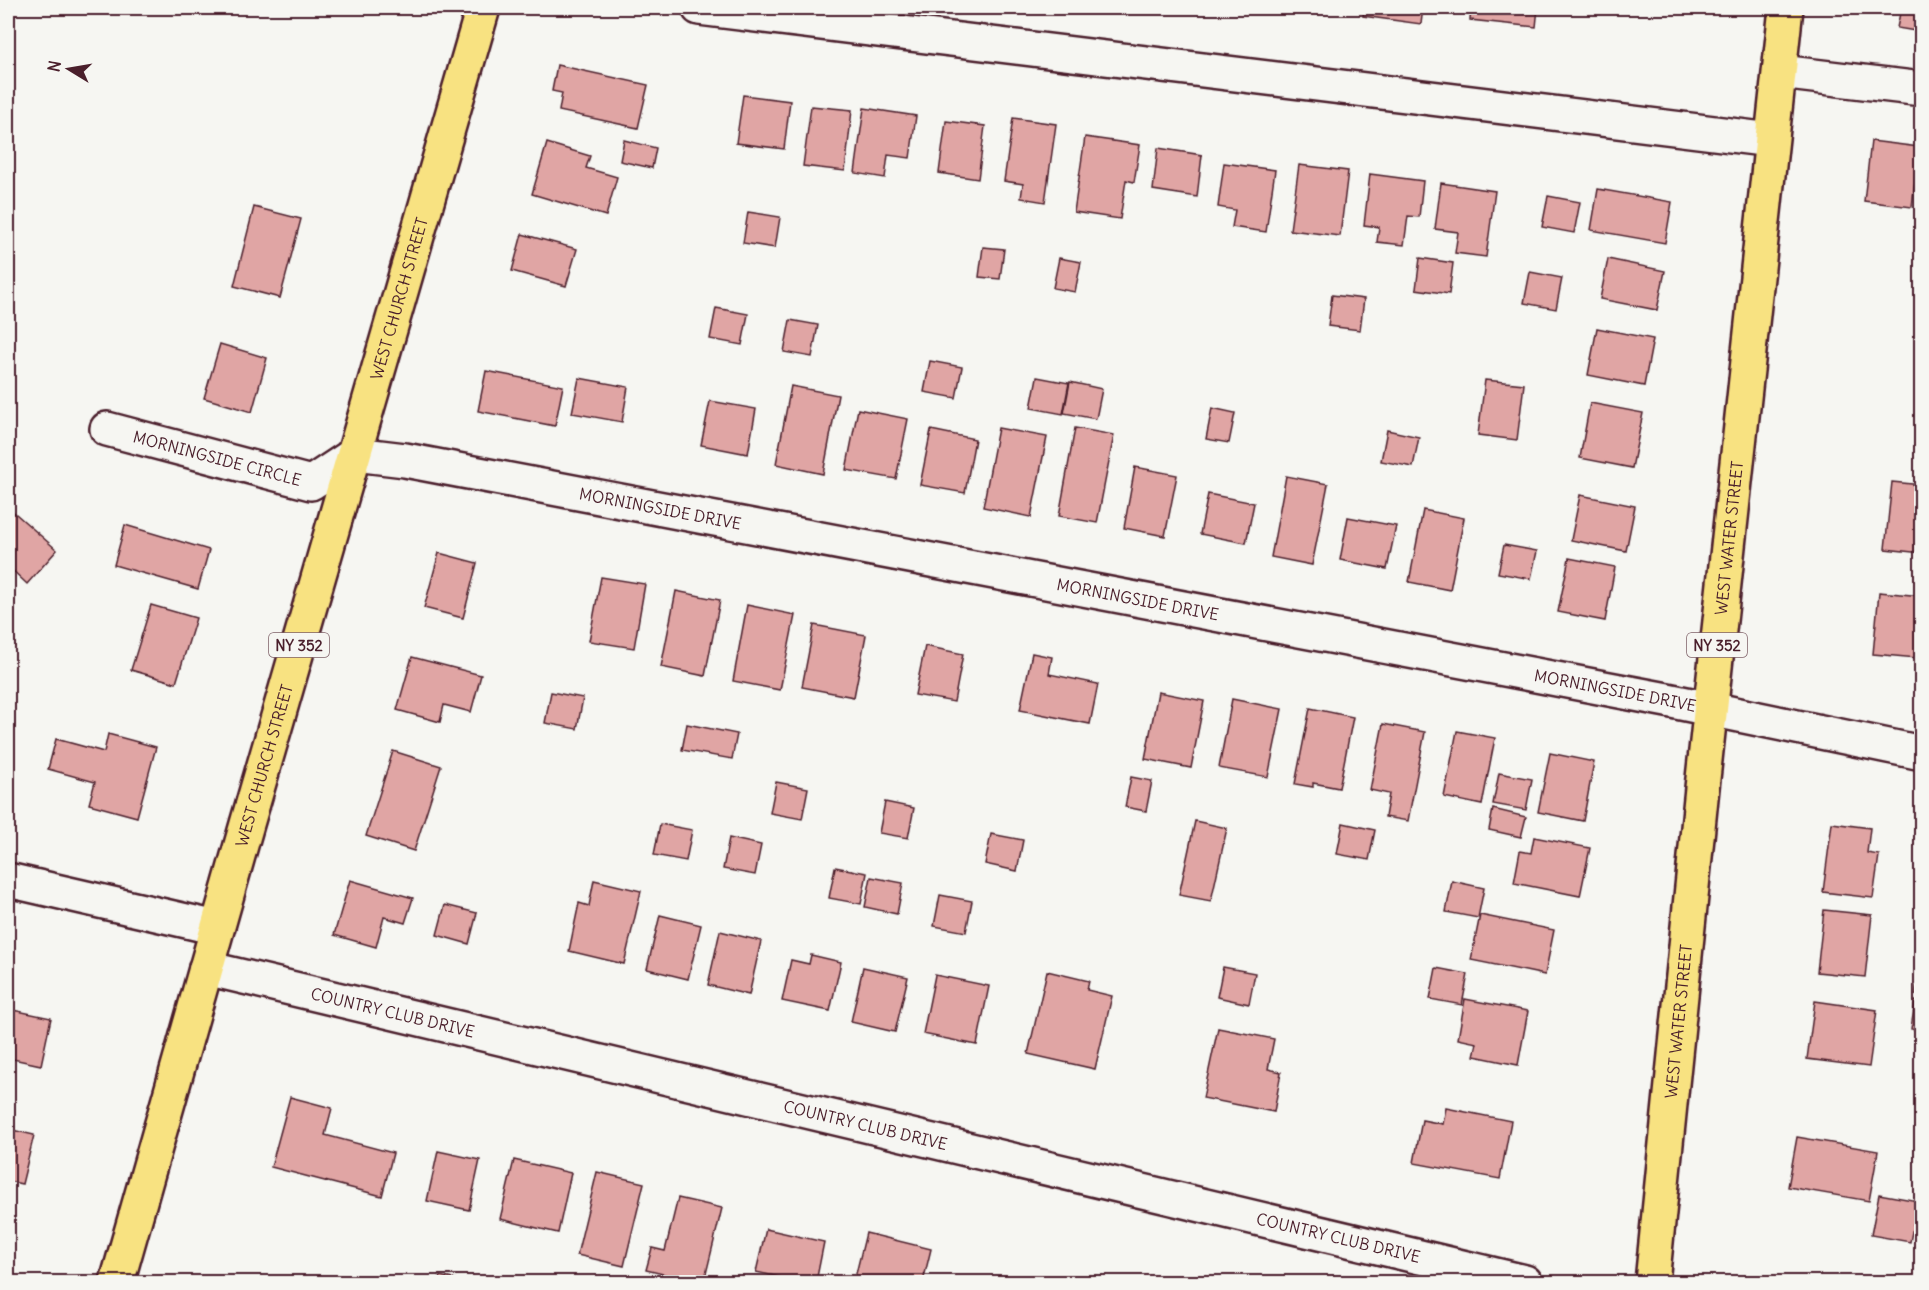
<svg xmlns="http://www.w3.org/2000/svg" width="1929" height="1290" font-family="Delius,sans-serif">
<style>
.building{fill:#e0a5a4;stroke:#4a1f2b;stroke-width:1.5}
.lines{fill:none;stroke-linecap:round;stroke-linejoin:round}
.minor-casing{stroke:#4a1f2b;stroke-width:38}
.major-casing{stroke:#4a1f2b;stroke-width:38}
.minor{stroke:#f6f6f2;stroke-width:33}
.major{stroke:#f8e281;stroke-width:33}
.labels{text-anchor:middle;dominant-baseline:central;stroke-width:4.5;stroke-linejoin:round;paint-order:stroke}
.shield{fill:#f6f6f2;stroke:#7e6067;stroke-width:1.5}
.shield-label{font-size:15px;font-weight:bold;fill:#4a1f2b}
.street-label{font-size:16px;fill:#4a1f2b;stroke:#f6f6f2}
</style>
<rect width="100%" height="100%" fill="#f6f6f2"/>
<filter id="ink" filterUnits="userSpaceOnUse"><feTurbulence type="fractalNoise" baseFrequency=".0167" numOctaves="2"/><feDisplacementMap in="SourceGraphic" scale="12" xChannelSelector="R" yChannelSelector="G"/><feConvolveMatrix kernelMatrix="1 2 1 2 8 2 1 2 1" color-interpolation-filters="sRGB"/></filter>
<g filter="url(#ink)">
<g class="building">
<path d="M1364,8H1423L1421,24L1363,16Z"/>
<path d="M1471,8H1538L1536,27L1470,20Z"/>
<path d="M1901,8H1922V32L1897,28Z"/>
<path d="M557,65L648,85L638,128L559,111L562,93L552,91Z"/>
<path d="M743,95L790,101L784,149L736,143Z"/>
<path d="M811,106L852,110L845,171L803,166Z"/>
<path d="M864,108L916,116L910,158L888,155L885,178L855,173Z"/>
<path d="M1013,118L1056,124L1045,202L1021,198L1023,184L1004,181Z"/>
<path d="M946,121L985,126L978,179L939,173Z"/>
<path d="M1085,137L1140,145L1134,182L1126,180L1120,219L1074,212Z"/>
<path d="M624,140L656,148L652,168L620,161Z"/>
<path d="M1871,141L1919,147L1912,207L1864,201Z"/>
<path d="M547,143L590,156L586,168L617,177L606,216L532,194Z"/>
<path d="M1158,148L1202,155L1197,197L1153,190Z"/>
<path d="M1224,163L1275,170L1266,232L1232,227L1235,210L1218,207Z"/>
<path d="M1299,165L1348,171L1340,236L1290,230Z"/>
<path d="M1370,174L1423,181L1419,217L1408,216L1404,245L1377,242L1379,227L1364,225Z"/>
<path d="M1441,183L1495,191L1486,257L1455,253L1458,232L1435,229Z"/>
<path d="M1598,189L1672,202L1665,243L1591,230Z"/>
<path d="M1548,196L1580,202L1574,233L1542,227Z"/>
<path d="M254,207L301,219L280,298L234,286Z"/>
<path d="M748,212L780,217L775,248L743,243Z"/>
<path d="M522,234L577,249L566,286L512,271Z"/>
<path d="M983,247L1004,249L1000,279L979,277Z"/>
<path d="M1059,258L1081,262L1075,292L1053,288Z"/>
<path d="M1420,258L1453,263L1449,294L1416,289Z"/>
<path d="M1608,259L1665,271L1657,310L1600,299Z"/>
<path d="M1530,272L1562,278L1556,309L1524,303Z"/>
<path d="M1332,295L1364,299L1360,330L1328,326Z"/>
<path d="M716,308L748,314L742,345L710,339Z"/>
<path d="M790,320L818,325L812,357L784,352Z"/>
<path d="M1597,328L1653,339L1644,386L1588,375Z"/>
<path d="M220,344L267,358L252,412L204,398Z"/>
<path d="M930,361L962,367L956,398L924,392Z"/>
<path d="M486,371L563,386L555,426L478,411Z"/>
<path d="M1037,377L1069,383L1063,414L1031,408Z"/>
<path d="M579,378L628,387L622,422L572,413Z"/>
<path d="M1485,380L1524,384L1517,440L1478,435Z"/>
<path d="M1070,382L1102,389L1096,419L1064,413Z"/>
<path d="M791,386L838,395L823,474L776,464Z"/>
<path d="M710,401L756,409L748,454L701,445Z"/>
<path d="M1590,403L1643,413L1632,468L1580,458Z"/>
<path d="M1212,408L1235,413L1229,443L1206,439Z"/>
<path d="M858,409L908,419L896,479L846,470Z"/>
<path d="M998,428L1047,437L1031,517L983,507Z"/>
<path d="M1075,428L1114,435L1097,523L1059,516Z"/>
<path d="M931,430L975,439L965,493L920,485Z"/>
<path d="M1387,430L1419,437L1413,467L1381,461Z"/>
<path d="M1135,467L1177,475L1165,536L1124,528Z"/>
<path d="M1286,476L1328,484L1312,565L1271,557Z"/>
<path d="M1892,482L1922,485V553L1885,549Z"/>
<path d="M1208,494L1254,503L1246,543L1200,534Z"/>
<path d="M1580,495L1635,506L1626,551L1571,540Z"/>
<path d="M8,507L57,550L27,584L8,566Z"/>
<path d="M1423,510L1464,518L1450,590L1409,582Z"/>
<path d="M1348,517L1396,526L1387,569L1340,560Z"/>
<path d="M125,525L209,550L198,589L114,565Z"/>
<path d="M1504,545L1537,551L1531,579L1498,573Z"/>
<path d="M439,553L477,563L463,618L424,608Z"/>
<path d="M1569,558L1615,567L1605,621L1558,612Z"/>
<path d="M601,577L645,584L634,648L589,641Z"/>
<path d="M676,591L720,600L705,676L661,667Z"/>
<path d="M1879,592L1922,596V628L1917,658L1873,654Z"/>
<path d="M151,605L196,618L176,683L131,670Z"/>
<path d="M747,605L795,615L780,690L733,681Z"/>
<path d="M814,625L866,635L854,697L802,687Z"/>
<path d="M925,646L963,654L954,702L915,695Z"/>
<path d="M1032,653L1052,657L1049,674L1098,684L1090,724L1020,710Z"/>
<path d="M412,657L481,675L471,712L444,705L440,722L397,710Z"/>
<path d="M551,692L583,698L577,729L545,723Z"/>
<path d="M1158,692L1204,701L1191,768L1145,759Z"/>
<path d="M1232,699L1282,709L1268,777L1219,768Z"/>
<path d="M1310,708L1353,717L1339,788L1313,783V787L1295,784Z"/>
<path d="M687,724L737,734L732,759L682,750Z"/>
<path d="M1383,724L1425,732L1408,821L1385,817L1389,794L1370,790Z"/>
<path d="M1457,731L1495,738L1482,805L1444,797Z"/>
<path d="M108,734L156,747L137,817L89,804L95,782L48,769L56,739L104,752Z"/>
<path d="M393,751L441,766L414,851L366,836Z"/>
<path d="M1550,753L1594,762L1583,821L1538,812Z"/>
<path d="M1499,773L1532,779L1526,810L1493,804Z"/>
<path d="M1131,777L1152,781L1146,811L1125,807Z"/>
<path d="M776,782L808,788L802,819L770,813Z"/>
<path d="M885,802L914,808L908,838L879,833Z"/>
<path d="M1493,809L1526,817L1521,837L1489,830Z"/>
<path d="M1195,821L1227,828L1211,901L1179,895Z"/>
<path d="M1343,823L1375,830L1369,860L1337,854Z"/>
<path d="M1832,823L1870,828L1867,853L1879,855L1873,898L1823,892Z"/>
<path d="M660,824L692,830L686,861L654,855Z"/>
<path d="M991,834L1023,840L1017,871L985,864Z"/>
<path d="M1534,837L1590,848L1580,896L1514,883L1520,851L1531,853Z"/>
<path d="M729,838L761,845L755,875L723,869Z"/>
<path d="M835,867L867,873L861,904L829,898Z"/>
<path d="M871,877L903,883L897,914L865,907Z"/>
<path d="M350,880L413,898L405,923L384,917L376,947L334,935Z"/>
<path d="M594,880L641,891L624,964L569,951L579,903L589,906Z"/>
<path d="M1452,881L1484,888L1478,918L1446,912Z"/>
<path d="M940,895L972,901L966,932L934,926Z"/>
<path d="M445,905L477,913L469,944L437,935Z"/>
<path d="M1824,910L1872,915L1865,977L1817,972Z"/>
<path d="M660,915L701,925L688,979L647,969Z"/>
<path d="M1480,915L1554,930L1545,975L1471,960Z"/>
<path d="M720,931L761,941L749,995L708,985Z"/>
<path d="M811,955L841,962L830,1011L782,1001L791,960L809,964Z"/>
<path d="M1919,966L1922,967V996L1915,995Z"/>
<path d="M863,967L908,977L895,1032L851,1022Z"/>
<path d="M1223,967L1255,973L1249,1004L1217,997Z"/>
<path d="M1436,968L1468,974L1462,1005L1430,999Z"/>
<path d="M1047,971L1089,981L1087,990L1112,996L1095,1069L1028,1054Z"/>
<path d="M935,975L989,986L977,1045L923,1034Z"/>
<path d="M1465,999L1528,1011L1518,1065L1474,1056L1477,1043L1458,1039Z"/>
<path d="M1815,1001L1877,1010L1869,1067L1807,1059Z"/>
<path d="M1915,1001L1922,1002V1031L1911,1029Z"/>
<path d="M8,1009L51,1018L41,1065L8,1058Z"/>
<path d="M1218,1028L1274,1039L1268,1069L1281,1072L1274,1112L1203,1098Z"/>
<path d="M290,1097L332,1108L325,1135L393,1153L382,1196L271,1167Z"/>
<path d="M1446,1108L1511,1121L1500,1179L1414,1163L1422,1120L1443,1124Z"/>
<path d="M8,1129L34,1135L22,1184L8,1181Z"/>
<path d="M1797,1137L1878,1151L1869,1201L1788,1187Z"/>
<path d="M438,1151L480,1160L469,1210L427,1201Z"/>
<path d="M514,1160L571,1173L558,1233L500,1219Z"/>
<path d="M597,1172L644,1183L624,1266L577,1255Z"/>
<path d="M1879,1194L1918,1201L1910,1242L1871,1235Z"/>
<path d="M678,1198L722,1208L704,1282H697L646,1270L652,1248L665,1251Z"/>
<path d="M766,1229L824,1242L816,1282H802L756,1272Z"/>
<path d="M866,1233L931,1249L923,1282H854Z"/>
<path d="M440,1276L466,1282H438Z"/>
<path d="M1012,1277L1039,1282H1011Z"/>
</g>
<g class="lines">
<defs>
<g id="minor">
<path d="M699,8L1771,140"/>
<path d="M1780,72L1922,89"/>
<path id="s1" d="M107,429L311,483L355,454L405,460L1667,700L1922,753"/>
<path d="M8,880L217,928"/>
<path id="s2" d="M206,968L1525,1282"/>
</g>
<g id="major">
<path id="s3" d="M117,1282L247,824L483,8"/>
<path id="s4" d="M1652,1282L1702,788L1786,8"/>
</g>
</defs>
<use href="#minor" class="minor-casing"/>
<use href="#major" class="major-casing"/>
<use href="#minor" class="minor"/>
<use href="#major" class="major"/>
</g>
</g>
<g class="labels">
<g class="shield">
<rect x="269" y="633" width="60" height="24" rx="4.5"/>
<rect x="1687" y="633" width="60" height="24" rx="4.5"/>
</g>
<g class="shield-label">
<text x="299" y="645">NY 352</text>
<text x="1717" y="645">NY 352</text>
</g>
<g class="street-label">
<text stroke="none"><textPath href="#s3" startOffset="1023">WEST CHURCH STREET</textPath></text>
<text stroke="none"><textPath href="#s1" startOffset="114">MORNINGSIDE CIRCLE</textPath></text>
<text stroke="none"><textPath href="#s1" startOffset="574">MORNINGSIDE DRIVE</textPath></text>
<text stroke="none"><textPath href="#s4" startOffset="748">WEST WATER STREET</textPath></text>
<text stroke="none"><textPath href="#s1" startOffset="1060">MORNINGSIDE DRIVE</textPath></text>
<text stroke="none"><textPath href="#s1" startOffset="1546">MORNINGSIDE DRIVE</textPath></text>
<text stroke="none"><textPath href="#s3" startOffset="537">WEST CHURCH STREET</textPath></text>
<text stroke="none"><textPath href="#s2" startOffset="192">COUNTRY CLUB DRIVE</textPath></text>
<text stroke="none"><textPath href="#s4" startOffset="262">WEST WATER STREET</textPath></text>
<text stroke="none"><textPath href="#s2" startOffset="678">COUNTRY CLUB DRIVE</textPath></text>
<text stroke="none"><textPath href="#s2" startOffset="1164">COUNTRY CLUB DRIVE</textPath></text>
</g>
</g>
<rect width="1929" height="1290" fill="none" stroke="#f6f6f2" stroke-width="30"/>
<rect x="15" y="15" width="1899" height="1260" fill="none" stroke="#4a1f2b" stroke-width="2" filter="url(#ink)"/>
<g transform="translate(69 69) rotate(281)" stroke="#f6f6f2" stroke-width="4.5" paint-order="stroke">
<path d="M0-4.5L10 22L0 15L-10 22Z" fill="#4a1f2b"/>
<text y="-9" font-size="16" font-weight="bold" text-anchor="middle" fill="#4a1f2b">N</text>
</g>
</svg>
